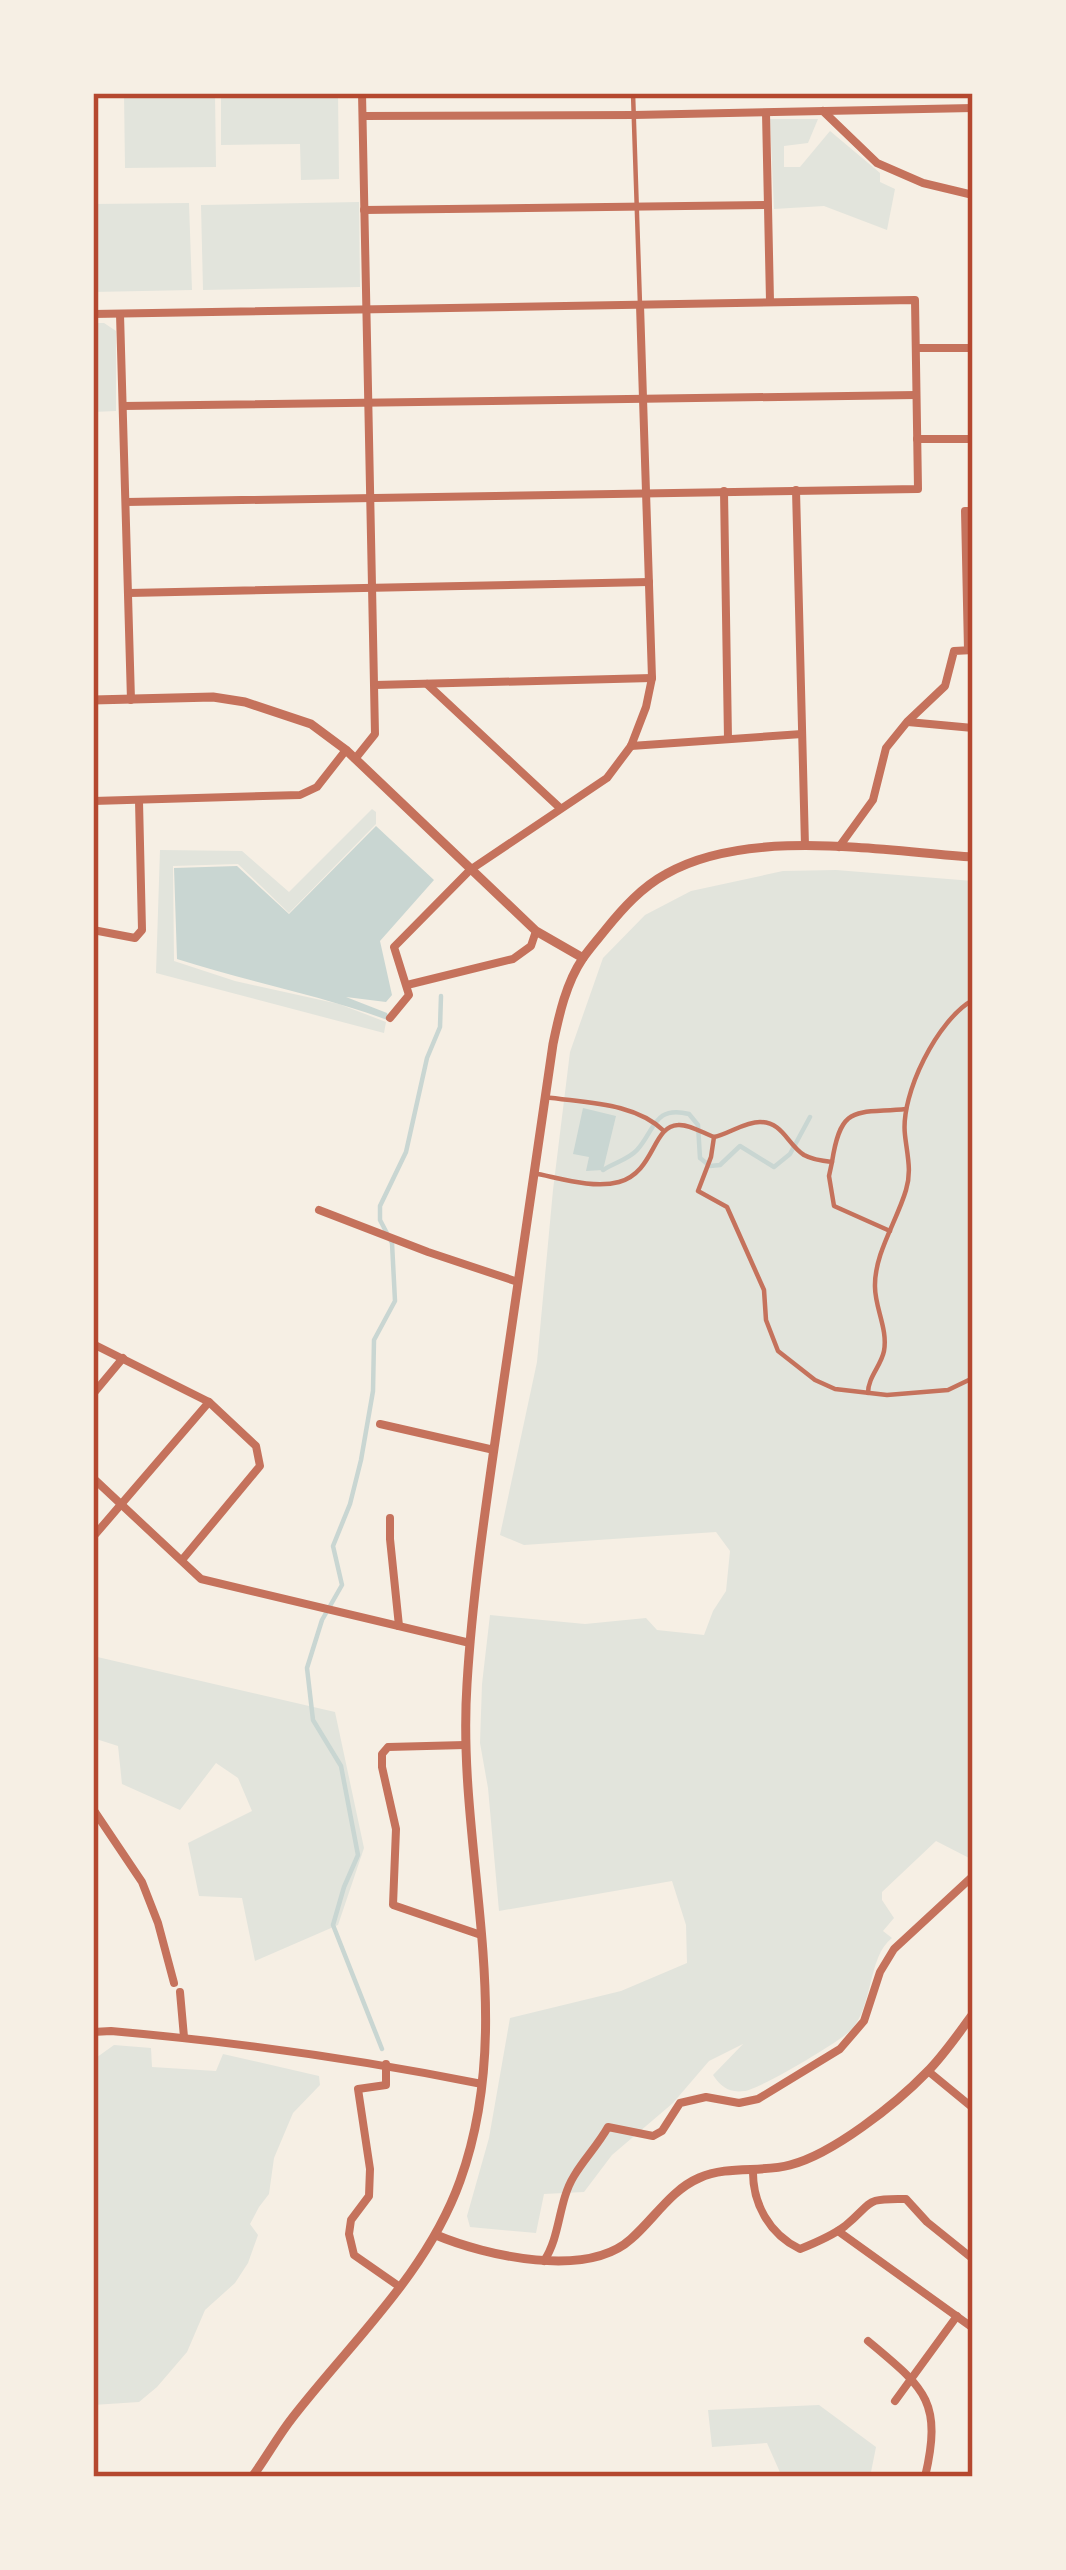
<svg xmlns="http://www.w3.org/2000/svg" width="1066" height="2570" font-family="'Crimson Pro',serif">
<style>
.green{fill:#e2e4dc}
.water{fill:#c9d6d2}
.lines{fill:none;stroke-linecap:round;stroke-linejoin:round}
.stream{stroke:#c9d6d2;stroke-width:4.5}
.pedestrian{stroke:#c5725c;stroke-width:4.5}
.minor{stroke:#c5725c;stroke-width:8}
.tertiary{stroke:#c5725c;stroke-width:9}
.neatline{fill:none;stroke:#b5482f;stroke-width:4.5}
</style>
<rect width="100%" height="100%" fill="#f6efe4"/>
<g class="green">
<path d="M124,93H215L216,167L125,168Z"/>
<path d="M221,93H338L339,179L301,180L300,144L221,145Z"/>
<path d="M770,119H818L808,143L784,146V167H800L830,131L880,173V182L895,189L887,230L824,206L774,209Z"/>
<path d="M359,202L360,287L203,290L201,205Z"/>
<path d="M189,203L192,290L93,292V204Z"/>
<path d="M93,323H104L116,331V411L93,412Z"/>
<path d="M372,809L376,812V824L289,913L238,864L173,866L174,961L235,981L339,1004L386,1022L384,1033L156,973L160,850L242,851L289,892Z"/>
<path d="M836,870L973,881V1860L936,1841L882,1892V1900L894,1918L883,1931L892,1938C867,1957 874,2007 850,2031C839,2042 759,2090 744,2091C729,2093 721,2087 713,2075L743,2044L709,2061L673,2103L612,2155L584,2192L544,2194L536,2233L470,2227L467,2216L489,2138L510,2018L621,1991L687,1963L686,1925L672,1881L499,1911L488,1788L480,1743L482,1684L490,1615L585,1624L646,1618L657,1630L704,1635L713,1611L726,1591L730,1551L716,1532L524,1545L500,1535L537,1362L553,1190L570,1052L603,958L645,915L691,891L783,871Z"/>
<path d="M93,1656L335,1712L364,1848L338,1925L255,1961L242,1898L199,1896L188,1843L252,1811L238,1778L216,1763L180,1810L122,1784L118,1746L93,1738Z"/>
<path d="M114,2045L151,2048L152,2067L216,2071L223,2054L319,2076L320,2085L293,2113L274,2158L269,2194L259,2207L250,2224L258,2235L248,2263L235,2283L205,2310L187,2352L157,2387L139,2402L93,2405V2060Z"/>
<path d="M819,2405L876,2447L870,2477H782L767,2443L712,2447L708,2410Z"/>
</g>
<g class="water">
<path d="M376,826L434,880L380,941L392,995L386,1002L346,997L387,1013L390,1021C321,995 248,982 177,959L174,868L237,866L289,914Z"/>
<path d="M583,1108L616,1116L603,1170L586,1171L589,1157L573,1154Z"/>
</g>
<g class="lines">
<g class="stream">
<path d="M603,1170C614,1163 629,1159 637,1150C655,1130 654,1105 689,1114L698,1125L700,1158L710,1166L720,1165L740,1146L774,1167L790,1154L810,1117"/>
<path d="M382,2049L333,1925L344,1887L358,1855L341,1766L313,1720L307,1668L322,1620L342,1585L333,1546L350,1504L361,1460L373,1391L374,1340L395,1301L392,1243L380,1220V1206L406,1152L427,1058L440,1027L441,996"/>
</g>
<g class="pedestrian">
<path d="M633,93L640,305"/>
<path d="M545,1097C585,1103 634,1102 664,1131"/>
<path d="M714,1137L711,1157L698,1191L727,1207L764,1290L766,1320L778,1351L815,1380L835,1389L887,1395L948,1390L973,1378"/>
<path d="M832,1162C841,1103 856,1114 906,1109"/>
<path d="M533,1173C560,1178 593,1189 619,1182C655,1172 652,1126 678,1125C689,1124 703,1133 714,1137C729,1134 744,1122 760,1122C783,1122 787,1144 804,1155C813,1160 822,1161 832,1162L829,1176L834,1206L890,1231"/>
<path d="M868,1393C868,1377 881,1366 884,1351C888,1329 875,1308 875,1287C874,1254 897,1221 906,1190C912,1171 907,1154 905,1135C900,1094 938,1019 973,1000"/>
</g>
<g class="minor">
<path d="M823,111L877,163L923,183L973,195"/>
<path d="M766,113L770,301"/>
<path d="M363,116L634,115L973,108"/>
<path d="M364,210L767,205"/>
<path d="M93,314L915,300L918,489L126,502"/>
<path d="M120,314L131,700"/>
<path d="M916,348H973"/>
<path d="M123,406L916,395"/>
<path d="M917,439H973"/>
<path d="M796,490L805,846"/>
<path d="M724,491L728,739"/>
<path d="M129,593L649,582"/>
<path d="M968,650L965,511H973"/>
<path d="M427,684L560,808"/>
<path d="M375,685L652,678"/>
<path d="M908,722L973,728"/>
<path d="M631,746L802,734"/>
<path d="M355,759L375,734L362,93"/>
<path d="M93,801L300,795L317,787L346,750"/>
<path d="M839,847L873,800L886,748L907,722L945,686L954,651L973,650"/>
<path d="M93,930L135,938L142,930L139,801"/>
<path d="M407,985L513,959L531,946L536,931"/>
<path d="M390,1018L409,995L394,947L470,870L607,778L631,746L646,707L652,678L640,305"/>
<path d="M319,1210L428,1252L518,1282"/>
<path d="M93,1344L209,1402L256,1446L260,1466L182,1560"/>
<path d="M93,1394L123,1358"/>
<path d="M380,1424L494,1450"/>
<path d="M93,1478L201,1579L470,1643"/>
<path d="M390,1518V1539L399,1626"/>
<path d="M93,1537L209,1402"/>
<path d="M465,1745L388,1747L382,1754V1767L396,1829L393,1905L481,1935"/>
<path d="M93,1809L142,1882L158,1923L174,1983"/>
<path d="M180,1992L184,2037"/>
<path d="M93,2032L111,2031C236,2042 359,2059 482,2084"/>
<path d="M386,2064V2085L358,2089L370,2169L369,2196L351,2220L349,2234L354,2255L400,2287"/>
<path d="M928,2071L973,2108"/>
<path d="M753,2169C752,2203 769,2234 800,2249C815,2243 832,2236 845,2226C874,2202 863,2198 906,2199L927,2222L973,2259"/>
<path d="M838,2231L973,2328"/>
<path d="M544,2261C561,2235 558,2202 574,2176C584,2159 598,2145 608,2127L653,2136L662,2131L680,2103L706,2097L739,2103L758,2099L840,2049L864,2021L880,1972L894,1949L973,1876"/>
<path d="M868,2341C924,2388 943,2400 925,2477"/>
<path d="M895,2401L957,2316"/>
</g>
<g class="tertiary">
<path d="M93,700L213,697L245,702L311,724L346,750L536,931L583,958"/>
<path d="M436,2235C486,2256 587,2279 631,2239C654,2219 671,2190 699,2178C728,2165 761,2173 790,2165C833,2154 896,2104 927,2072C944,2055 958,2034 973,2014"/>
<path d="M252,2477C266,2458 278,2436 293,2417C352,2341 427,2273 460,2181C519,2018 456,1850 467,1684C473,1585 489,1485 503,1386C520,1272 536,1158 553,1044C559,1015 566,983 583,958C590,948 598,939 606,929C623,908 642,887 666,874C748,827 882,851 973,857"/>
</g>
</g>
<rect width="1066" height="2570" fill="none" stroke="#f6efe4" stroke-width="192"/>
<rect x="96" y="96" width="874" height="2378" class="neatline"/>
</svg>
